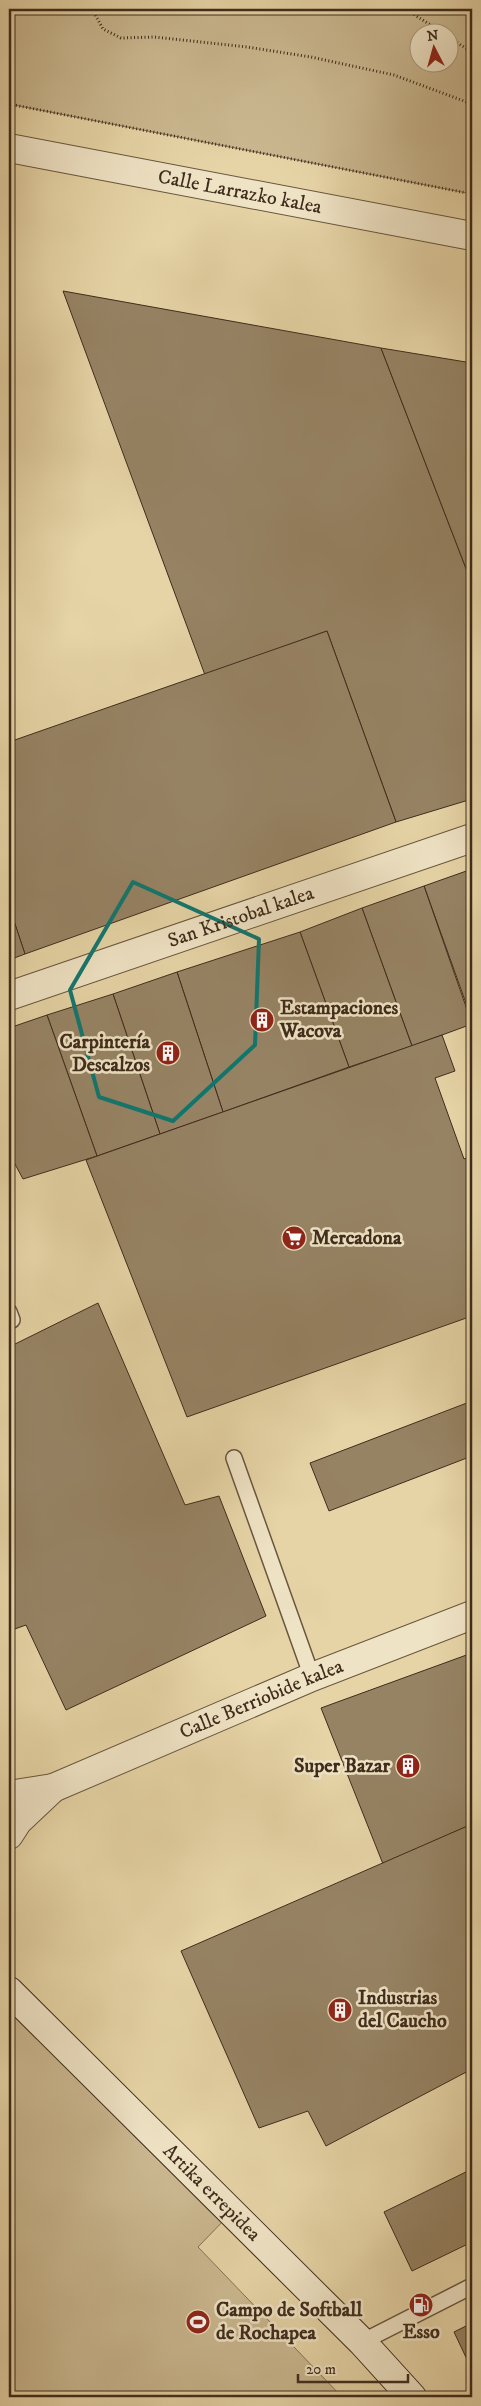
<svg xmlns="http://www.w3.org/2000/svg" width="481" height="2406" font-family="'IM FELL DW Pica',serif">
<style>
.green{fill:#cab78f;stroke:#847256;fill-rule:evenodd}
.building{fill:#968364;stroke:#3f2c1c}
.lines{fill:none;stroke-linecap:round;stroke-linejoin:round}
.lane-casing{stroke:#69563e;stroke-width:18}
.street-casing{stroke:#69563e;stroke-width:30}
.secondary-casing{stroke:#3f2c1c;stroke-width:30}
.path{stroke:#3f2c1c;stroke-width:3;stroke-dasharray:1 2.5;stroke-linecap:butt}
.lane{stroke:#efe3c5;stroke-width:15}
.street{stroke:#efe3c5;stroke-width:28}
.secondary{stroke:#efe3c5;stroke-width:28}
.marked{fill:none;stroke:#0f766e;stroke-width:4;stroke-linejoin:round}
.labels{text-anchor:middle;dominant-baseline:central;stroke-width:5;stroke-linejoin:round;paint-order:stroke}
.street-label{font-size:20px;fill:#3f2c1c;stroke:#efe3c5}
.poi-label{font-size:20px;font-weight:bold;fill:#3f2c1c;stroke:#efe3c5;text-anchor:start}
</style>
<rect width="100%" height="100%" fill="#e6d4a6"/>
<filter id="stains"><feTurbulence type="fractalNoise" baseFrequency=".004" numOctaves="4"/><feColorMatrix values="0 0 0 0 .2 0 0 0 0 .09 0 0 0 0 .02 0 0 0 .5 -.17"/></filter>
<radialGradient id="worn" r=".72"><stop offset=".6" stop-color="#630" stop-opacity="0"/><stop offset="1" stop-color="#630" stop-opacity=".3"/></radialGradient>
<g class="green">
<path d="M9,9H472V194L9,104ZM418,32H448V62H418Z"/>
<path d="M9,1989L231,2213L198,2247L342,2397H9Z"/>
</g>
<g class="building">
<path d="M63,291L381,348L472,584V799L396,822L327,631L205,675Z"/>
<path d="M381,348L472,363V584Z"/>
<path d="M327,631L396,822L25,954L9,906V742Z"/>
<path d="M472,869V1020L424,886Z"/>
<path d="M424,886L472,1024L412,1046L362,908Z"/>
<path d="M9,906L25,954L9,960Z"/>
<path d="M362,908L412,1046L349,1067L300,932Z"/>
<path d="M300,932L349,1067L223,1112L177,972Z"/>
<path d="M177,972L223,1112L160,1134L113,994Z"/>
<path d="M113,994L160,1134L97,1156L47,1015Z"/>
<path d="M47,1015L97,1156L23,1179L9,1153V1028Z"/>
<path d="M442,1035L455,1071L435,1078L464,1159L472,1156V1316L187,1417L86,1160Z"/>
<path d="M98,1303L185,1505L219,1496L266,1616L66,1710L26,1625L9,1631V1347Z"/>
<path d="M472,1401V1456L329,1511L310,1463Z"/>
<path d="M472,1653V1824L383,1864L321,1708Z"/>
<path d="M472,1824V2069L326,2146L308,2111L259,2128L181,1951Z"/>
<path d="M472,2169V2242L412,2271L384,2212Z"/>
<path d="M472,2323V2370L454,2332Z"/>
</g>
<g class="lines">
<defs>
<g id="lane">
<path d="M9,1312L12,1320L9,1321"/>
<path d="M234,1458L312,1677"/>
<path d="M362,2342L472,2286"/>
</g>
<g id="street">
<path id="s1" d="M9,148L472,236"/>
<path id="s2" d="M9,996L472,838"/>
<path id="s3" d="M9,1795L53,1788L312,1677L472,1615"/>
<path d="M9,1835L18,1821L53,1788"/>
</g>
<g id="secondary">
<path id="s4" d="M9,1991L362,2342L412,2397"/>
</g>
</defs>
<use href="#lane" class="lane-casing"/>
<use href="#street" class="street-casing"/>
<use href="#secondary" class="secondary-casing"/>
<g class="path">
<path d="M92,9L103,29L121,38L154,37L247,47L311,57L394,75L472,104"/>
<path d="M405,9L442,32"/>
<path d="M448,37L472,52"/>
<path d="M9,104L472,194"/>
</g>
<use href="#lane" class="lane"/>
<use href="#street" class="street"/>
<use href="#secondary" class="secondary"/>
</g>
<path class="marked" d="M133,882L259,939L255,1045L173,1121L99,1097L70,990Z"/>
<defs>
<symbol id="building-disc" viewBox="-11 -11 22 22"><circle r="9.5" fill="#8f2418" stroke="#efe3c5"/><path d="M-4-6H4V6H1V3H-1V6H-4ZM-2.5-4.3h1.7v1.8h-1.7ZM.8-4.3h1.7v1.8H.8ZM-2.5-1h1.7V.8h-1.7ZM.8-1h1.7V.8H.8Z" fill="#fff"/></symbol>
<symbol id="supermarket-disc" viewBox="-11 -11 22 22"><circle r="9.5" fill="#8f2418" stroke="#efe3c5"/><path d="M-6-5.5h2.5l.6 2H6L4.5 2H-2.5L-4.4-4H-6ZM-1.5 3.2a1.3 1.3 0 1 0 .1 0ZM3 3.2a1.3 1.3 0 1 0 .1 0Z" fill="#fff"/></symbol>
<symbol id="fuel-disc" viewBox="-11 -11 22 22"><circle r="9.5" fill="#8f2418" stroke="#efe3c5"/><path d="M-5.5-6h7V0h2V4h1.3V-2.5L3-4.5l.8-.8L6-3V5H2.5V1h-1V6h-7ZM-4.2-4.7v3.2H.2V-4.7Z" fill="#fff"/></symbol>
<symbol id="stadium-disc" viewBox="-11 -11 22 22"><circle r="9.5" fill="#8f2418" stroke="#efe3c5"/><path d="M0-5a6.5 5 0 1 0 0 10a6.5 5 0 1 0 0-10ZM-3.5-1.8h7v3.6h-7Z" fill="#fff"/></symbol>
</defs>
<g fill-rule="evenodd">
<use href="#building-disc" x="248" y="1006" width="28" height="28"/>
<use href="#building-disc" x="154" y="1039" width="28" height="28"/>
<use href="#supermarket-disc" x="280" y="1224" width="28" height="28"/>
<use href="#building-disc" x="394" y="1752" width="28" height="28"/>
<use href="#building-disc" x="326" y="1996" width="28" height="28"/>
<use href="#fuel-disc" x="407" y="2291" width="28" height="28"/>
<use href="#stadium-disc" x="184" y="2308" width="28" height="28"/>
</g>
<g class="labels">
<g class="street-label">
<text stroke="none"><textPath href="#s1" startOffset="235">Calle Larrazko kalea</textPath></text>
<text stroke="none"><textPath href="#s2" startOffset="245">San Kristobal kalea</textPath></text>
<text stroke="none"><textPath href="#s3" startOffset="271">Calle Berriobide kalea</textPath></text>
<text stroke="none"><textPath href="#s4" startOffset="286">Artika errepidea</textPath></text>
</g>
<g class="poi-label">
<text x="280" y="1008">Estampaciones<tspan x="280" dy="23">Wacova</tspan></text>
<text x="150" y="1042" text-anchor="end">Carpintería<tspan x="150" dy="23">Descalzos</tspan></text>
<text x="312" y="1238">Mercadona</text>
<text x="390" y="1766" text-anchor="end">Super Bazar</text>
<text x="358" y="1998">Industrias<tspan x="358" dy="23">del Caucho</tspan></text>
<text x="216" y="2310">Campo de Softball<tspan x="216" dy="23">de Rochapea</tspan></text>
<text x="421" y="2332" text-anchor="middle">Esso</text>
</g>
</g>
<rect width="481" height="2406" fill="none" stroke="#e6d4a6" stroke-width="30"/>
<rect x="10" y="10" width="461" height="2386" fill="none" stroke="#3f2c1c" stroke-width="2.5"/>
<rect x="15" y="15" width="451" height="2376" fill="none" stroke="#3f2c1c"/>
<g transform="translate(434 48) rotate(354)"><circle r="24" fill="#efe3c5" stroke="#a99a81"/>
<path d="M0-4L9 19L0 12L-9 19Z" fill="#8f2418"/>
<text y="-8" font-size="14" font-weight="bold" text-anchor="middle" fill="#3f2c1c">N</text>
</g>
<path d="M298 2374v8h110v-8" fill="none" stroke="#3f2c1c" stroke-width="2.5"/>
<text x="306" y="2374" font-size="15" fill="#3f2c1c" stroke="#efe3c5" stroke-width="4" paint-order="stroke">20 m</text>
<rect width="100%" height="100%" filter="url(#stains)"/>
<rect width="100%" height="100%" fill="url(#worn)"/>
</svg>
